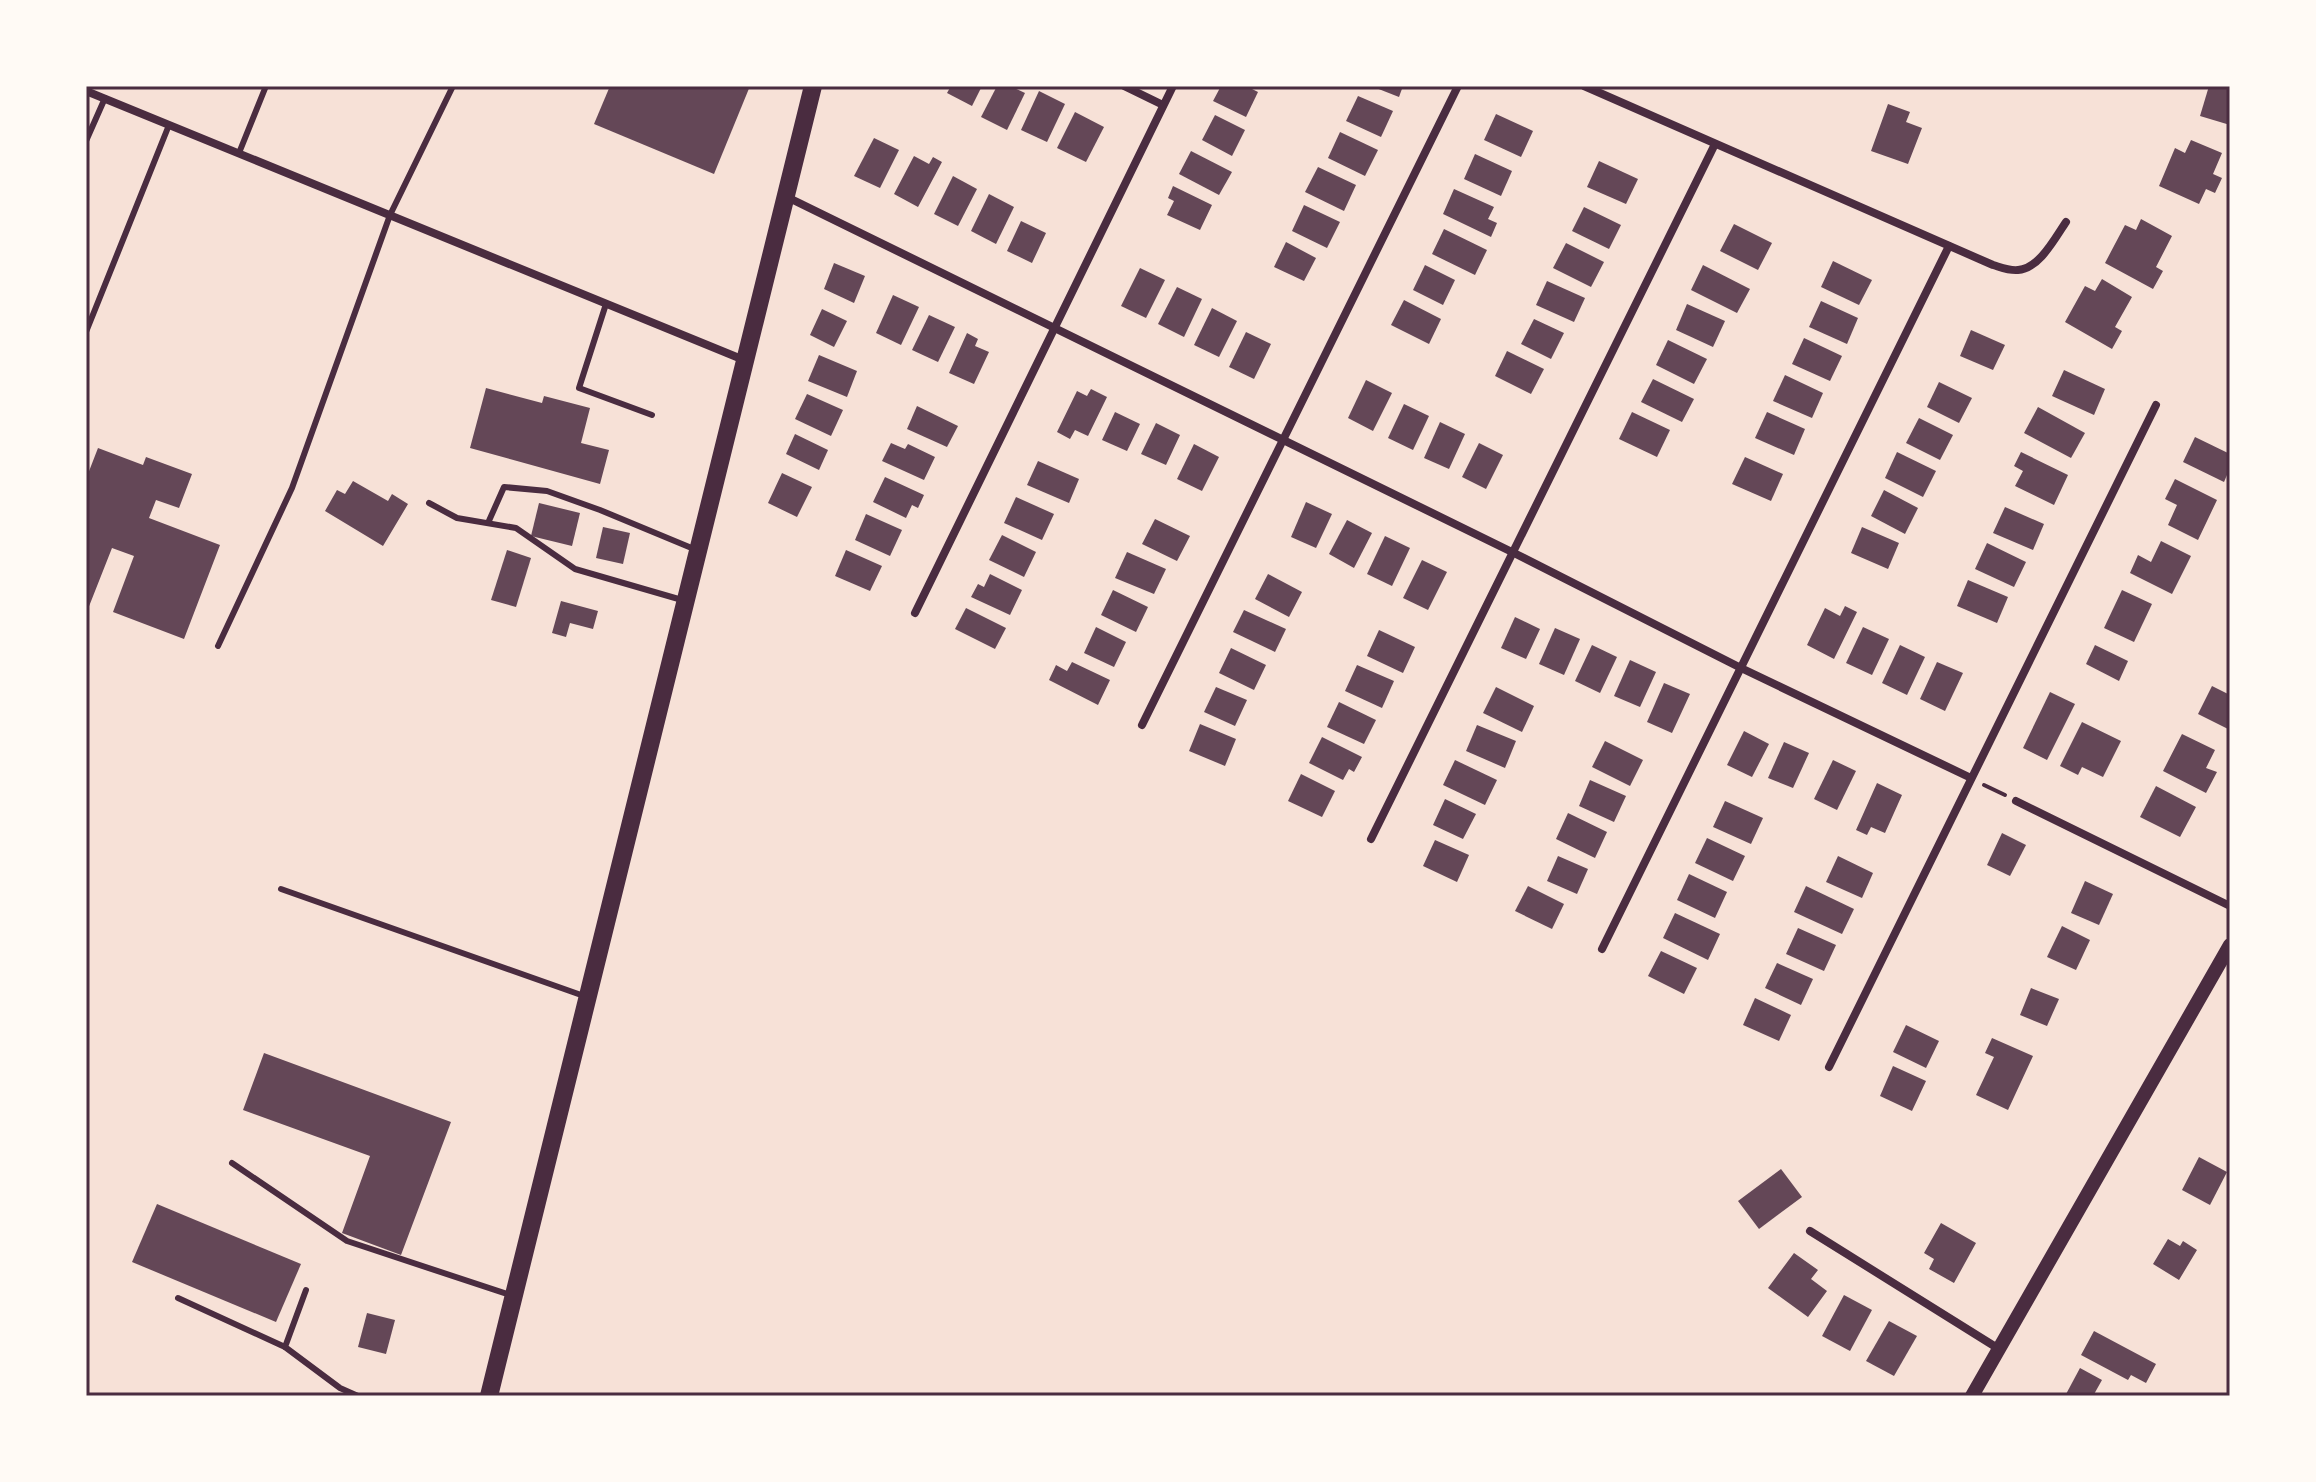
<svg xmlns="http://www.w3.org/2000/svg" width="2316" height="1482" font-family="'Asap Condensed',sans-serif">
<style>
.building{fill:#644757}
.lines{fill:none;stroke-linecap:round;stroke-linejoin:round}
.path{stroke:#4a2c40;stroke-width:4}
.service{stroke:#4a2c40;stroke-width:6}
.minor{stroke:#4a2c40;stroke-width:8}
.tertiary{stroke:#4a2c40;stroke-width:14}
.primary{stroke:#4a2c40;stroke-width:18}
.neatline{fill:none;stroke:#4a2c40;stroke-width:3}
</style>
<rect width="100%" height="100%" fill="#f7e1d7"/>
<g class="building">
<path d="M610,86H750L714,174L594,124Z"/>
<path d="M951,86H982L972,106L947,93Z"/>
<path d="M997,86H1010L1025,93L1007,130L981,117Z"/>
<path d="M1221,86H1246L1258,92L1246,117L1213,101Z"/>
<path d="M1371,86H1403L1399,97Z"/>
<path d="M2209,86H2230V125L2200,116Z"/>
<path d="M1039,91L1065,104L1047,142L1021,130Z"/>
<path d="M1358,96L1393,111L1381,137L1346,121Z"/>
<path d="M1888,104L1910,112L1906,122L1922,128L1908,164L1871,151Z"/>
<path d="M1075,112L1104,127L1086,162L1057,148Z"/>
<path d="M1496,114L1533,131L1521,157L1484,140Z"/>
<path d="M1215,115L1245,130L1232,156L1202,140Z"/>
<path d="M1340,132L1378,150L1365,176L1328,158Z"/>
<path d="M874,138L899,150L880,188L854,176Z"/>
<path d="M2191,140L2222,153L2213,174L2222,178L2215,193L2206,189L2199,204L2159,186L2175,148L2185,153Z"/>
<path d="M1191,151L1232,172L1219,195L1179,174Z"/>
<path d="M1475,154L1512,171L1501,196L1464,179Z"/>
<path d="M914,156L929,164L933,157L942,162L918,207L894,194Z"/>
<path d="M1599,161L1638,179L1626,204L1587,187Z"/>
<path d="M1318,167L1356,185L1344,211L1305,192Z"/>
<path d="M953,176L977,189L958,226L934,214Z"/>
<path d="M1173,186L1212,205L1200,230L1167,215L1174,201L1168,198Z"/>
<path d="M1454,189L1494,207L1488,219L1497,223L1491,237L1443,214Z"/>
<path d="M989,194L1014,207L996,244L971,231Z"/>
<path d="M1304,205L1340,222L1327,248L1292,231Z"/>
<path d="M1584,207L1621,225L1609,249L1572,231Z"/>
<path d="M2141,219L2172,236L2156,267L2163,271L2153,289L2105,263L2125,225L2136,230Z"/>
<path d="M1021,221L1046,233L1032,263L1007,251Z"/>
<path d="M1734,224L1772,243L1758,270L1720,251Z"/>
<path d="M1444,229L1487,250L1475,275L1432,254Z"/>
<path d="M1286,242L1316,258L1304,281L1274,267Z"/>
<path d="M1566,243L1604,262L1591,287L1553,268Z"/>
<path d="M1833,261L1872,280L1859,305L1821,287Z"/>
<path d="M834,263L865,276L854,303L824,289Z"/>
<path d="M1425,265L1455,280L1443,305L1413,290Z"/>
<path d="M1703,265L1750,289L1737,313L1691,290Z"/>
<path d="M1140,268L1165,280L1146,318L1121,306Z"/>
<path d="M2102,279L2132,297L2115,327L2122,331L2112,349L2065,322L2085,286L2095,291Z"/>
<path d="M1547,281L1585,298L1574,322L1536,305Z"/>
<path d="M1177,287L1202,299L1184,337L1158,324Z"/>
<path d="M893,295L919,307L901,345L876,333Z"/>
<path d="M1404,300L1441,319L1429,344L1391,325Z"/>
<path d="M1821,301L1858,318L1847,344L1809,327Z"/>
<path d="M1687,304L1725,321L1713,347L1676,330Z"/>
<path d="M1212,308L1237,321L1219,357L1194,345Z"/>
<path d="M822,309L847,321L834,347L810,335Z"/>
<path d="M929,315L955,327L938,362L912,350Z"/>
<path d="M1534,319L1564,333L1551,359L1521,344Z"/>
<path d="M1971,330L2005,345L1993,370L1960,356Z"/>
<path d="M1246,332L1271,344L1254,379L1229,367Z"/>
<path d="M967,333L978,339L975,346L989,352L974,384L949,373Z"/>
<path d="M1804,338L1842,356L1830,381L1792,364Z"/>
<path d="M1668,340L1707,359L1694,384L1656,365Z"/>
<path d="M1507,351L1544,369L1531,394L1495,376Z"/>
<path d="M819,355L857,371L847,397L808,381Z"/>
<path d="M2064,370L2105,389L2094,415L2052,396Z"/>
<path d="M1785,375L1823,393L1812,418L1773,401Z"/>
<path d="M1653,379L1694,399L1682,422L1641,402Z"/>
<path d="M1366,380L1392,393L1373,431L1348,418Z"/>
<path d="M1939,382L1972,398L1959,423L1927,407Z"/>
<path d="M486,388L542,403L544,396L590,408L581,443L609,450L600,484L470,448Z"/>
<path d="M1091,389L1107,397L1088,436L1075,430L1070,439L1057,432L1077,391L1087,396Z"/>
<path d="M807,394L843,410L831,436L795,419Z"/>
<path d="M1404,404L1429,416L1413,450L1388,438Z"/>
<path d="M917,406L958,426L947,447L907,429Z"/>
<path d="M2038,407L2085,433L2071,458L2024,433Z"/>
<path d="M1115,412L1140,424L1127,451L1102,440Z"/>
<path d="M1632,412L1670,430L1657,457L1619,439Z"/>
<path d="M1767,412L1805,429L1794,455L1755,438Z"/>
<path d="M1919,418L1953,435L1940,460L1906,443Z"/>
<path d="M1440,422L1465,434L1449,469L1424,458Z"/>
<path d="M1156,423L1180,435L1166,465L1141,454Z"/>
<path d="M795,434L828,450L819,470L786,454Z"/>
<path d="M2195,437L2230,454V468L2224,482L2183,462Z"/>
<path d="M891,443L905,449L908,444L935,457L924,480L882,461Z"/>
<path d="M1479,443L1503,455L1486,489L1462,477Z"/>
<path d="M1194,444L1219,457L1202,491L1177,479Z"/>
<path d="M98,448L143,465L146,457L192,474L179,508L156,500L149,518L220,545L184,639L113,612L134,556L112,548L86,614V479Z"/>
<path d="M1897,452L1936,471L1923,497L1885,478Z"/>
<path d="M2021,452L2068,475L2054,505L2015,486L2023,471L2014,466Z"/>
<path d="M1745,457L1783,474L1771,501L1732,484Z"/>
<path d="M1038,461L1079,479L1069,503L1027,485Z"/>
<path d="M782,473L812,487L797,517L768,503Z"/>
<path d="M885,477L924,495L918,508L912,505L906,518L873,502Z"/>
<path d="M2175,479L2217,500L2198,540L2168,525L2177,505L2165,499Z"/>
<path d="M353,481L388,501L392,494L408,504L383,546L325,511L337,490L345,494Z"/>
<path d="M1884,490L1918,508L1905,534L1871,516Z"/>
<path d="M1016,497L1054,514L1042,540L1004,523Z"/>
<path d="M1306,502L1332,514L1316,548L1291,537Z"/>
<path d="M539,503L580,513L572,546L531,536Z"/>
<path d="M2005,507L2044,524L2033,550L1993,533Z"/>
<path d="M866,514L902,530L890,556L855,540Z"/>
<path d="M1155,519L1190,536L1177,561L1142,544Z"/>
<path d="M1347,520L1372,533L1354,568L1329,554Z"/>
<path d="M603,527L630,533L623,564L596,558Z"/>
<path d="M1862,527L1899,543L1888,569L1851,553Z"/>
<path d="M1002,535L1036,552L1024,577L989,560Z"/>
<path d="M1385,536L1410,548L1392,586L1367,574Z"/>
<path d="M2161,541L2191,556L2172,594L2130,573L2138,555L2151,562Z"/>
<path d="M1987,543L2026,562L2014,587L1975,569Z"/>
<path d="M507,550L531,558L516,607L491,600Z"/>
<path d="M846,550L882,566L870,591L835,576Z"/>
<path d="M1127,552L1166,569L1154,594L1115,578Z"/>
<path d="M1422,560L1447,572L1428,610L1403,598Z"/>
<path d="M990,574L1022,590L1010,615L971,597L978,584L984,587Z"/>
<path d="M1268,574L1302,592L1289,617L1255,599Z"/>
<path d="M1968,580L2008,597L1997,623L1957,606Z"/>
<path d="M1113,590L1148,607L1136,632L1101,615Z"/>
<path d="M2122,590L2152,604L2134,642L2104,628Z"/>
<path d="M561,601L598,611L593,629L570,623L566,637L552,633Z"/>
<path d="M1845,606L1857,612L1834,659L1807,645L1825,608L1840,616Z"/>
<path d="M966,608L1006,628L995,649L955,629Z"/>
<path d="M1244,610L1286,629L1275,652L1233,632Z"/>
<path d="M1515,617L1540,629L1526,659L1501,648Z"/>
<path d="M1096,627L1126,642L1114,667L1084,653Z"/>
<path d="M1863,627L1889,639L1872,675L1846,663Z"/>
<path d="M1555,628L1580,639L1564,675L1539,664Z"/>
<path d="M1379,630L1415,647L1403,673L1367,656Z"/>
<path d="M1592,645L1617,657L1600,693L1575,681Z"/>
<path d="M1900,645L1925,657L1907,695L1882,683Z"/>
<path d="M2095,645L2128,661L2119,681L2086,664Z"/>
<path d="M1231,648L1266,665L1254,690L1219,673Z"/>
<path d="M1630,660L1656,672L1640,707L1614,696Z"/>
<path d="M1072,662L1110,680L1098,705L1049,680L1056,665L1067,671Z"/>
<path d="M1937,662L1963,673L1945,711L1920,699Z"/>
<path d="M1357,665L1394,681L1382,708L1345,691Z"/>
<path d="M1664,683L1690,694L1672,733L1647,722Z"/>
<path d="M2212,686L2230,695V730L2198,714Z"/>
<path d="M1216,687L1247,700L1235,726L1204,712Z"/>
<path d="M1496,687L1534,706L1522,732L1483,713Z"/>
<path d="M2050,692L2075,704L2047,760L2023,748Z"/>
<path d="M1339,702L1376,720L1364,744L1327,727Z"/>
<path d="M2082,722L2121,741L2103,777L2082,767L2078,775L2060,766Z"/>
<path d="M1200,724L1236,739L1225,766L1189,751Z"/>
<path d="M1477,725L1516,741L1505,768L1466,751Z"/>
<path d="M1744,731L1769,744L1752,777L1727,765Z"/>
<path d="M2182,734L2215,750L2206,768L2217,772L2206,793L2163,771Z"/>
<path d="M1322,737L1362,757L1354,772L1349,769L1343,780L1309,763Z"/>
<path d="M1605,741L1643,760L1630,786L1592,767Z"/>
<path d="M1784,742L1809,753L1793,788L1768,778Z"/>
<path d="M1455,760L1497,780L1485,805L1443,785Z"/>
<path d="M1833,760L1856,771L1837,810L1814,799Z"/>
<path d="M1301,774L1335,791L1322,817L1288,801Z"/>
<path d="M1590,780L1626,796L1614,822L1579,806Z"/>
<path d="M1877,783L1902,795L1885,833L1871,827L1867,835L1856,830Z"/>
<path d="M2156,786L2196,807L2180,837L2140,817Z"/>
<path d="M1445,799L1476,814L1463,839L1433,825Z"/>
<path d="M1725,801L1763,818L1751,844L1713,827Z"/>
<path d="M1568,813L1607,832L1595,858L1556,839Z"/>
<path d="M2002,833L2026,845L2010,876L1987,865Z"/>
<path d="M1707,838L1745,856L1733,881L1695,863Z"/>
<path d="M1435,840L1469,855L1457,882L1423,866Z"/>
<path d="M1558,856L1588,869L1577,894L1547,881Z"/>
<path d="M1838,856L1873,873L1862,898L1826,882Z"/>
<path d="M1689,874L1727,892L1715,918L1677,900Z"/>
<path d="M2085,881L2113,894L2099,925L2071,913Z"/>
<path d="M1528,886L1564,904L1552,929L1515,911Z"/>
<path d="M1806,886L1854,909L1842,934L1794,912Z"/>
<path d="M1675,913L1720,934L1708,960L1663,938Z"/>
<path d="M2062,926L2090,940L2076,970L2047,957Z"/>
<path d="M1798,928L1836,945L1824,971L1786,954Z"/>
<path d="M1661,951L1697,968L1684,994L1648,976Z"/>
<path d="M1777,963L1813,979L1801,1005L1765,988Z"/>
<path d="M2031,988L2059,999L2047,1026L2020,1015Z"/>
<path d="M1755,998L1791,1015L1779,1041L1743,1025Z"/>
<path d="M1906,1025L1939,1041L1926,1068L1893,1052Z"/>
<path d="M1992,1038L2033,1056L2008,1110L1976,1095L1994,1057L1985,1053Z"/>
<path d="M264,1053L451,1122L401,1255L342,1233L370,1156L243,1110Z"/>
<path d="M1893,1066L1926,1081L1912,1111L1880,1096Z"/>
<path d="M2199,1157L2227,1172L2210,1205L2182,1190Z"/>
<path d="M1781,1169L1802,1197L1759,1229L1738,1201Z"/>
<path d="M157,1204L301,1264L276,1322L132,1262Z"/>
<path d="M1941,1223L1976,1243L1954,1283L1929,1269L1934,1259L1924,1253Z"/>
<path d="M2168,1239L2180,1246L2183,1241L2197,1250L2179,1280L2153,1264Z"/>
<path d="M1794,1253L1818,1270L1811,1279L1827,1291L1808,1317L1768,1288Z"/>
<path d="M1844,1295L1872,1310L1850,1351L1822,1336Z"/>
<path d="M367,1313L395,1320L386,1354L358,1347Z"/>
<path d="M1889,1321L1917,1336L1894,1376L1866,1361Z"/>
<path d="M2094,1331L2156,1364L2146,1383L2131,1375L2128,1380L2081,1355Z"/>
<path d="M2080,1368L2102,1380L2093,1396H2065Z"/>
</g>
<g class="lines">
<path class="path" d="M1984,785L2005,795"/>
<g class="service">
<path d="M86,141L105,98"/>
<path d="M239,153L266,86"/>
<path d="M606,304L579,388L652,415"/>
<path d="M86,332L169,125"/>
<path d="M429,503L457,518L516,528L575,569L682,600"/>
<path d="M488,523L504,487L547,491L600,510L694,549"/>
<path d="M218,646L292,488L390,215L453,86"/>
<path d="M281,889L584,996"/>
<path d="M232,1163L347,1241L510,1295"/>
<path d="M306,1290L285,1347L340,1388L358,1396"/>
<path d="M178,1298L285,1347"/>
</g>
<g class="minor">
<path d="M1124,86L1163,105"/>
<path d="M1584,86L1993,265C2000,267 2009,271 2018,270C2039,269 2055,238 2066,222"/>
<path d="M86,91L744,360"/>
<path d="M787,197L1514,553L1741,668L1971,778"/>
<path d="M915,613L1173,86"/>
<path d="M1142,725L1458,86"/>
<path d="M2016,801L2230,906"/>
<path d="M1371,839L1715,144"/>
<path d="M1602,949L1949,246"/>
<path d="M1829,1067L2156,405"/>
<path d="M1810,1231L1999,1349"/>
</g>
<path class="tertiary" d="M1972,1396L2230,945"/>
<path class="primary" d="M489,1396L813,86"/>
</g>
<rect width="2316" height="1482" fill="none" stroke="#fffaf5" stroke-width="176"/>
<rect x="88" y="88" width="2140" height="1306" class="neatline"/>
</svg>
